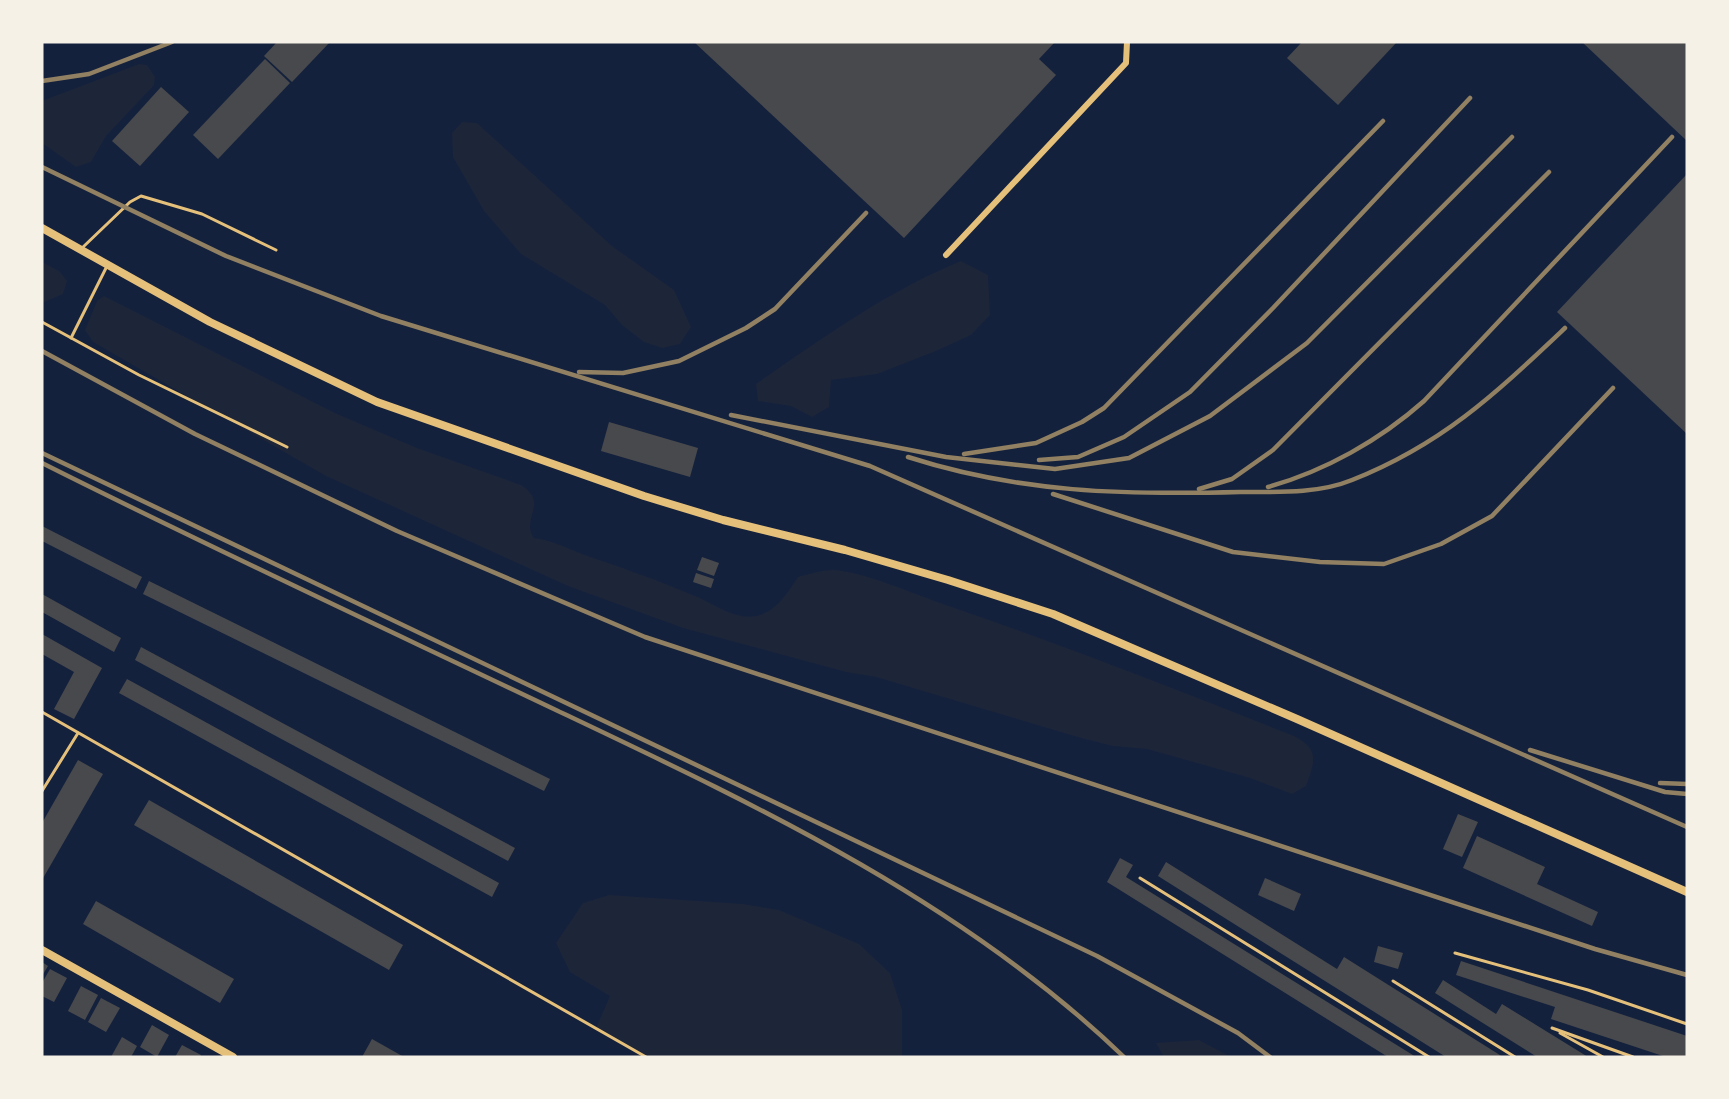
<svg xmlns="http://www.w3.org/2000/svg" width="1729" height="1099" font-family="Arial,sans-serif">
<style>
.green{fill:#1d2539}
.building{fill:#48494c}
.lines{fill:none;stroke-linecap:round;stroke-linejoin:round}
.service{stroke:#e5c07b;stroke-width:3}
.minor{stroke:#e5c07b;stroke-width:6}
.secondary{stroke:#e5c07b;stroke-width:8}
.rail{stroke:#918062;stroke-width:4.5}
</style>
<rect width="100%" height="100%" fill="#14213d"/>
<g class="green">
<path d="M139,64L147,65L155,77L154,85L106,136L91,162L76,167L42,143V101Z"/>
<path d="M462,122L477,123L612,246L674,290L691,327L680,344L662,348L644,342L622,325L605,305L521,254L484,211L453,157L452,133Z"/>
<path d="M961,261L988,275L990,315L971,335L936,351L877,374L831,380L829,407L812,417L791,406L758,401L756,384C821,339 887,291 961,261Z"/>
<path d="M42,262L59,271L67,281L63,294L42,303Z"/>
<path d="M104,296L335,413L417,448L521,485C550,503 520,519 534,538C551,540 567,548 582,554C620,567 658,580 695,596C715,604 737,622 760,615C778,609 788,592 798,577C809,574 821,570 833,570C859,570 920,596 946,605C1064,645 1178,690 1294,736C1320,749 1315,762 1306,786L1292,794L1250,778L1147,749L1113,746L1081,738L876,677L846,672L683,628L568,586L326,476L93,342L85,330L97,301Z"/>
<path d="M609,895L743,904L779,910L859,944L890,973L902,1010V1057H646L596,1028L610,996L570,972L556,943L583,903Z"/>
<path d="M1199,1040L1231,1057H1164L1156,1043Z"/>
</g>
<g class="building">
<path d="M277,42H330L292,82L264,56Z"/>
<path d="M694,42H1055L1039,59L1056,75L904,238Z"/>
<path d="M1302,42H1397L1338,105L1287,58Z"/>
<path d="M1582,42H1687V141Z"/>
<path d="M265,59L290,83L218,159L193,135Z"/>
<path d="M161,87L189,112L140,166L112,141Z"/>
<path d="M1687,174V434L1557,312Z"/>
<path d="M609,422L698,448L690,477L601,451Z"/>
<path d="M42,526L142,577L136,589L42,541Z"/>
<path d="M702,557L719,563L714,576L697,570Z"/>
<path d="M696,573L714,579L711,588L693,582Z"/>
<path d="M149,581L550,779L544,791L143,594Z"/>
<path d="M42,594L121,638L114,652L42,612Z"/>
<path d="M42,634L102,668L74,719L54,709L74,672L42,654Z"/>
<path d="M141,647L515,848L508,861L135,660Z"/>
<path d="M127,679L499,883L492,897L119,693Z"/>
<path d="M78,760L103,774L42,880V823Z"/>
<path d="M149,800L403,945L389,970L134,825Z"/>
<path d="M1458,814L1478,822L1462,857L1443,849Z"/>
<path d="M1477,836L1545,867L1537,884L1598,912L1592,926L1463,868Z"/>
<path d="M1120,858L1133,865L1126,877L1416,1057H1388L1107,882Z"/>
<path d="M1166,862L1337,969L1344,957L1503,1057H1446L1158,876Z"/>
<path d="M1265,878L1301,894L1294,911L1258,895Z"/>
<path d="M96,901L234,979L220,1003L83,924Z"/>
<path d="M1378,946L1403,953L1398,969L1374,962Z"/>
<path d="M1461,961L1687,1036V1057H1666L1551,1019L1555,1007L1456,975Z"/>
<path d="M42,962L48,966L42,976Z"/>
<path d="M50,969L67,978L54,1002L42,996V983Z"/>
<path d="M1443,980L1496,1014L1502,1004L1588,1057H1537L1435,993Z"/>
<path d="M81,986L98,995L85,1020L68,1011Z"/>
<path d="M101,998L120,1008L106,1032L88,1022Z"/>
<path d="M152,1025L169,1035L157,1057L140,1047Z"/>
<path d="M122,1037L137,1046L131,1057H111Z"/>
<path d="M372,1039L404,1057H362Z"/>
<path d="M182,1045L201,1055L200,1057H175Z"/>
</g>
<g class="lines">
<g class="service">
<path d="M82,248L130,202L141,196L202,214L276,250"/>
<path d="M42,322L139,375L287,447"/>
<path d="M71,338L107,266"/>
<path d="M42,712L646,1057"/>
<path d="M42,791L78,733"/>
<path d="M1140,878L1429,1057"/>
<path d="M1455,953L1588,990L1687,1024"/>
<path d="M1393,981L1515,1057"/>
<path d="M1552,1028L1633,1057"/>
<path d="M1560,1033L1603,1057"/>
</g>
<path class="minor" d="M946,255L1126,63L1127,42"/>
<g class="secondary">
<path d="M42,228L210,322L377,402L644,496L723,520L845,550L948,580L1053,614L1297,719L1687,892"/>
<path d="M42,950L233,1057"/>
</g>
<g class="rail">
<path d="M42,81L89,74L172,42"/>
<path d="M42,167L226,256L381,316L870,466L1687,827"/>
<path d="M42,351L195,434L397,531L645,637L1595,949L1687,975"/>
<path d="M579,372L623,373L679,361L746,328L775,309L866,213"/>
<path d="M731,415L946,457L1055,469L1129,458L1210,416L1307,343L1512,137"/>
<path d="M42,453L1097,956L1238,1033L1270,1057"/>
<path d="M964,454L1036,443L1082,422L1104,408L1383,121"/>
<path d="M908,457C1020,493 1124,495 1240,492C1276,492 1318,494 1352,480C1443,444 1496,393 1565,328"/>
<path d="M1039,460L1078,457L1124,437L1190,392L1273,308L1470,98"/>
<path d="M42,463C213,549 386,629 558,711C758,806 963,902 1124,1057"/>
<path d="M1268,487C1325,471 1380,440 1424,401L1672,137"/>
<path d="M1199,489L1232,479L1273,450L1549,172"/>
<path d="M1053,494L1233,552L1320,562L1384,564L1441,544L1492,516L1613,388"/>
<path d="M1530,750L1665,792L1687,794"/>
<path d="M1660,783L1687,784"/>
</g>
</g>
<rect width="1729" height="1099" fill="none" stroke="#f6f1e7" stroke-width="87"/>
</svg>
